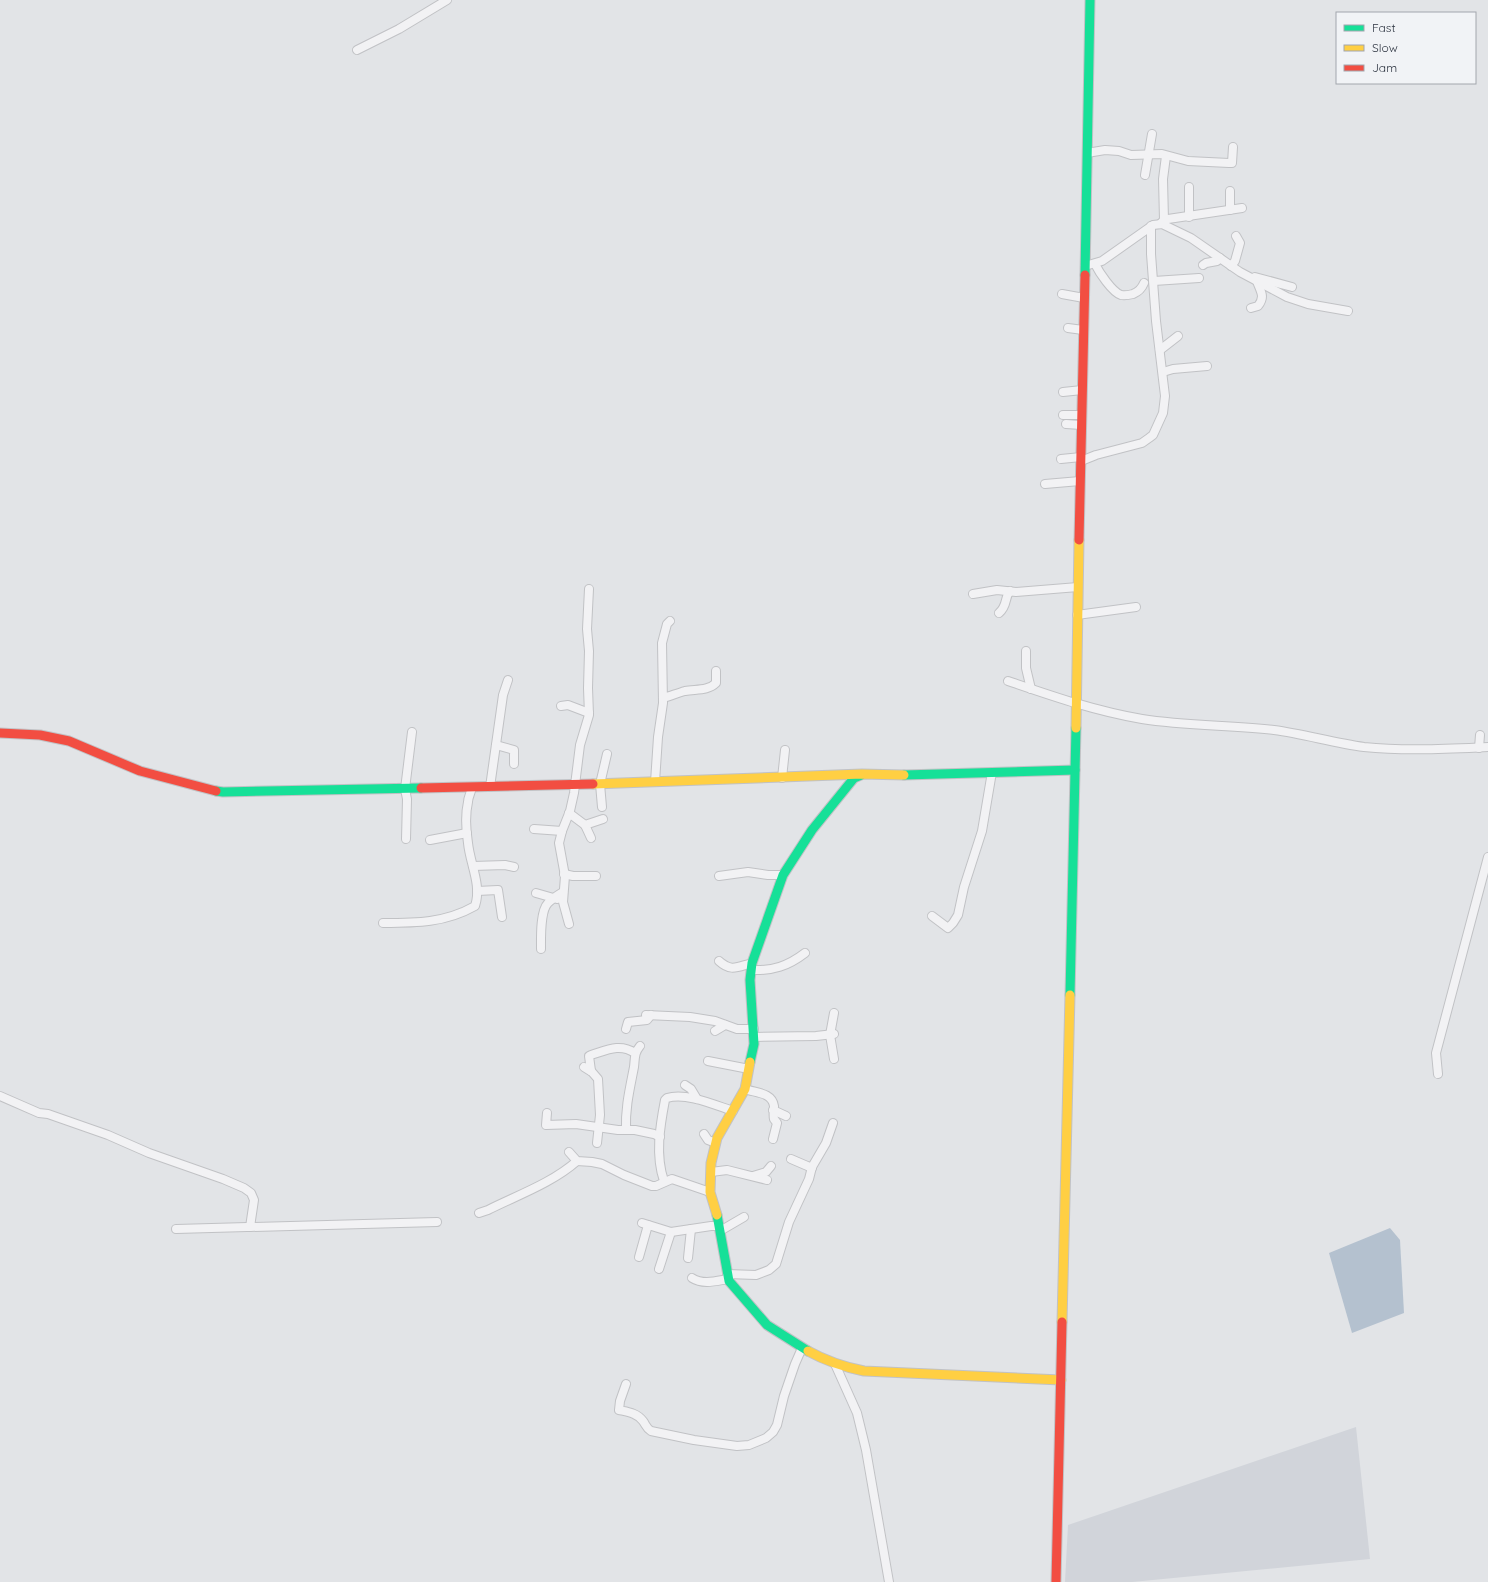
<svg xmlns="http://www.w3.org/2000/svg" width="1488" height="1582" font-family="Quicksand,sans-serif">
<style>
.built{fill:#d1d4da}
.water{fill:#b4c1cf}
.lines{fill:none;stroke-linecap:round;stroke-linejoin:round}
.street-casing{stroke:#c1c2c5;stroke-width:10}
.fast-casing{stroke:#c1c2c5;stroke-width:11}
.slow-casing{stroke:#c1c2c5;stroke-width:11}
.jam-casing{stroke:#c1c2c5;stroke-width:11}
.street{stroke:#f2f2f4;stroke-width:8}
.fast{stroke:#16e098;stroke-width:9}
.slow{stroke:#ffcf43;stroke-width:9}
.jam{stroke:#f24e42;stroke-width:9}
</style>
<rect width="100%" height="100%" fill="#e2e4e7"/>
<path class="built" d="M1356,1427L1370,1559L1132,1582H1065L1068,1525Z"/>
<path class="water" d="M1390,1228L1400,1240L1404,1313L1352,1333L1329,1253Z"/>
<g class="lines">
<defs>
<g id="street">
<path d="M357,50L399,29L447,0"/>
<path d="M1087,153L1105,150L1119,151L1131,155L1162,154L1188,161L1229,163H1232L1233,147"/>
<path d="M1145,175L1152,134"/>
<path d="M1189,187V217"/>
<path d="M1230,210V191"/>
<path d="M1164,220L1163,179L1166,156"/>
<path d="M1160,224L1164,220L1168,219L1242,208"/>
<path d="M1095,264C1099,272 1112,292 1121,295C1125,296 1129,295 1133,294C1138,292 1142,288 1144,283"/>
<path d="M1203,265L1206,263L1217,261L1220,258"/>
<path d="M1085,266L1102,261L1153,225L1162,224L1191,238L1240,272L1287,297L1308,304L1348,311"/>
<path d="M1231,266L1235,261L1240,243L1236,236"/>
<path d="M1255,277L1292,287"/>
<path d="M1154,281L1199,278"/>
<path d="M1062,294L1084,298"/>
<path d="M1251,308L1258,306C1266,296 1260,291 1257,281"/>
<path d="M1068,328L1083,330"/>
<path d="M1160,350L1178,336"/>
<path d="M1163,372L1173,369L1207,366"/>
<path d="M1063,392L1082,390"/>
<path d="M1063,415H1081"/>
<path d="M1066,424L1081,425"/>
<path d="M1061,459L1081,457"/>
<path d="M1081,461L1096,455L1142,443L1149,438L1153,435L1163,413L1165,396L1156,321L1151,254V226"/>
<path d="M1045,484L1080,481"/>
<path d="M973,594L997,590L1016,592L1078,587"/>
<path d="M999,613C1008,605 1004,598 1010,591"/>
<path d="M1077,615L1136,607"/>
<path d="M1026,651V668L1031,689"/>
<path d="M1008,681C1052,696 1095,711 1142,719C1186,726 1230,725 1274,730C1304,734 1334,743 1364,747C1403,751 1448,749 1488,747"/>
<path d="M663,698C670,696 678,693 685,691C696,689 708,691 716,683V671"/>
<path d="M561,706L568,705L589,713"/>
<path d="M496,745L514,750V764"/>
<path d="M1479,748L1480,735"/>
<path d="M782,778L785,750"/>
<path d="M655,782L658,737L663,703L662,643L667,624L670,621"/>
<path d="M490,787L503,695L508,680"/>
<path d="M602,807L600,784L607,754"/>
<path d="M569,813L585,825L603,819"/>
<path d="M585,825L591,838"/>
<path d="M534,829L562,831"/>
<path d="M406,839L407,799L405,789L412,732"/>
<path d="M430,840L467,833"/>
<path d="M473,866L505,865L514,867"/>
<path d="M564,874L573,876H596"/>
<path d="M719,876L748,872L768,875H783"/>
<path d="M477,891L498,890L502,917"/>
<path d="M536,893L557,899"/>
<path d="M932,916L948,928L953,923L958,915L964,887L982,831L992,772"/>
<path d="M383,923C416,923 445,923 475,906C482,885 470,864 468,843C466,830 465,815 468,802C468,797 471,793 472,787"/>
<path d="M569,924L563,902L565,876L559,843L562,831L570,811L574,793L580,745L589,715L588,688L589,651L587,629L589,589"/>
<path d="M541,949C541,938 540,911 548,903C552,899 558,895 563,892"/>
<path d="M719,961C731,972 737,967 752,963"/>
<path d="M751,970C773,971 788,966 805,953"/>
<path d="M834,1013L830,1035L834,1059"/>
<path d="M646,1015L690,1017L715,1021L737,1029H754"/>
<path d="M626,1029L628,1022L647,1020L651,1015"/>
<path d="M715,1031L725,1025"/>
<path d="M754,1037L816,1036L834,1034"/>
<path d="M708,1061L749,1069"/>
<path d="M584,1067L592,1072L598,1079L600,1115L597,1143"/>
<path d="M591,1071L589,1056L591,1055C607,1050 620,1043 635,1053"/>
<path d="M1438,1074L1436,1053L1488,857"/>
<path d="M685,1085L691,1089L697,1099"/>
<path d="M745,1089C755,1093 772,1092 774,1106C774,1110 773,1115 774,1119L777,1123L773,1139"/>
<path d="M0,1096L39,1113L48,1114L108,1135L149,1153L223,1179L244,1188L251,1193L254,1200L250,1227"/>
<path d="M773,1110L786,1116"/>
<path d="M547,1113L546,1125L576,1124L618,1130H635L654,1134L660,1137"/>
<path d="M626,1130C625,1108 630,1088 634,1067C635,1059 634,1053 640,1046"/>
<path d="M704,1134L708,1140L716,1143"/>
<path d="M569,1152L577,1161L592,1162L602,1164L624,1175L652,1186H656L672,1179L710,1192"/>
<path d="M791,1159L812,1168"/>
<path d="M711,1172L727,1170L767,1180"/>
<path d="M753,1176L766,1172L771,1166"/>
<path d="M664,1181C655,1155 660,1126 665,1100L667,1098C686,1092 715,1105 733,1111"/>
<path d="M479,1213L488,1210C518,1195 552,1183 577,1161"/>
<path d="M642,1223L671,1232L711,1226H719"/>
<path d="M176,1229L437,1222"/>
<path d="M720,1231L744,1217"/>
<path d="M639,1257L648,1225"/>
<path d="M688,1258L691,1229"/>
<path d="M659,1269L671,1232"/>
<path d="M727,1274L756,1275L769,1270L776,1264L789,1222L809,1179L812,1167L826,1143L833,1123"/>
<path d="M692,1278C703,1285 716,1281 728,1279"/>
<path d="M835,1364L857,1413L866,1450L889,1582"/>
<path d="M626,1384L620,1401L619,1410C628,1412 637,1413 643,1421C646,1425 646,1428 651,1431L694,1440L737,1446L749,1445L766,1438L773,1432L777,1425L784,1396L795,1364L802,1348"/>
</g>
<g id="fast">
<path d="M1085,275L1090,0"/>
<path d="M904,775L1075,770"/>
<path d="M216,791L223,792L421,788"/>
<path d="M1070,995L1076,728"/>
<path d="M750,1062L754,1044L750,980L752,963L783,875L812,830L854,778L861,775"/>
<path d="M717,1215L729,1281L767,1325L808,1351"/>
</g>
<g id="slow">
<path d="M1076,728L1079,540"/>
<path d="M593,784L862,774L904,775"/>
<path d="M717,1215L710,1192L711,1163L717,1138L745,1089L750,1062"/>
<path d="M1062,1322L1070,995"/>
<path d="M808,1351C826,1361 844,1367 864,1371L1061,1380"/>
</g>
<g id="jam">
<path d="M1079,540L1085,275"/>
<path d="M0,733L40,735L69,741L140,771L216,791"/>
<path d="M421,788L593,784"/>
<path d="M1056,1582L1062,1322"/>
</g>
</defs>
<use href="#street" class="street-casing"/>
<use href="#fast" class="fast-casing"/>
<use href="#slow" class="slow-casing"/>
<use href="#jam" class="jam-casing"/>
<use href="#street" class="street"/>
<use href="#fast" class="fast"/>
<use href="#slow" class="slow"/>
<use href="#jam" class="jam"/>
</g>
<rect x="1336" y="12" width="140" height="72" fill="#f1f3f6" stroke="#a2a6ad"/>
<rect x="1344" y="25" width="20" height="6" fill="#16e098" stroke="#a2a6ad"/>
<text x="1372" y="32" font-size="12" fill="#2b323f">Fast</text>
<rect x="1344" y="45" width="20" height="6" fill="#ffcf43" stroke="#a2a6ad"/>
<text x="1372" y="52" font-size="12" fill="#2b323f">Slow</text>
<rect x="1344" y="65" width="20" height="6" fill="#f24e42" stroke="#a2a6ad"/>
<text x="1372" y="72" font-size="12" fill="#2b323f">Jam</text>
</svg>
